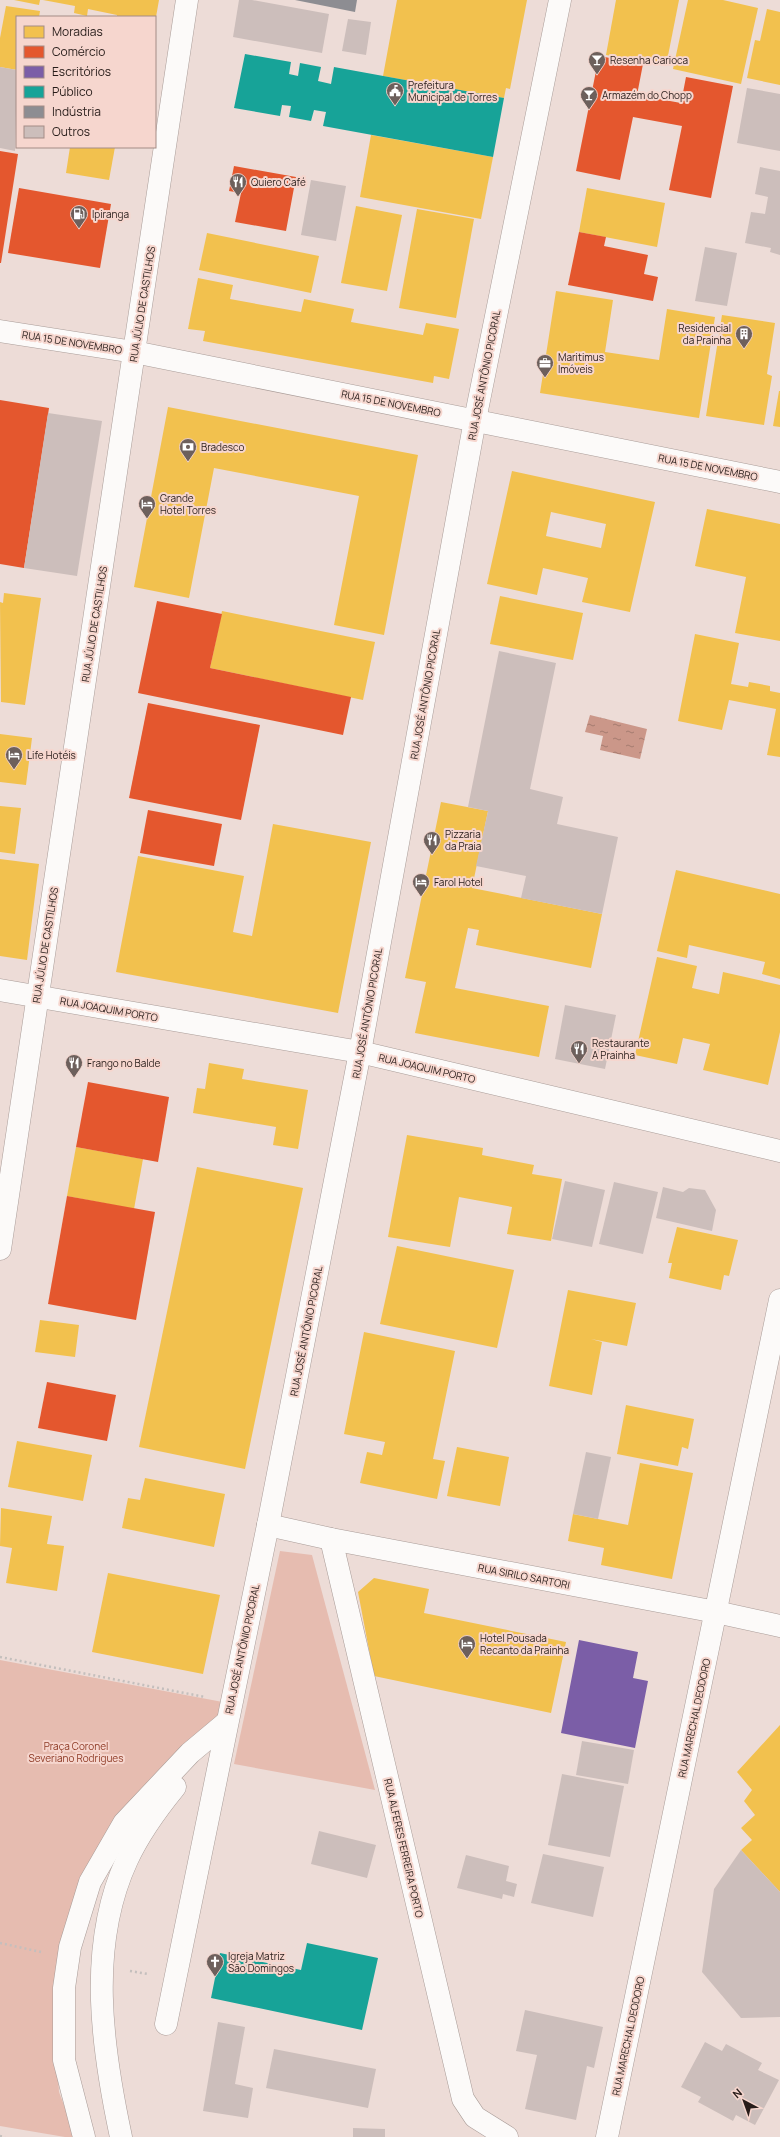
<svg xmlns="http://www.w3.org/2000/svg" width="780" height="2137" font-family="Manrope,sans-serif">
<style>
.park{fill:#e6bcb0}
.water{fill:url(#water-ripples)}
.homes{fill:#f2c14e;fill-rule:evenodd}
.shops{fill:#e4572e}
.offices{fill:#7b5ea7}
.public{fill:#17a398}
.industry{fill:#8d8d92}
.building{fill:#ccbebb}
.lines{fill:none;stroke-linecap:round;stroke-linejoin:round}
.street-casing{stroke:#a99c98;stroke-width:23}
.secondary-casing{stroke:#a99c98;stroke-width:23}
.path{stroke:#c4bfbd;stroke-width:2.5;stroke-dasharray:2 3;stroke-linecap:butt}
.street{stroke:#fcfaf9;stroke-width:22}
.secondary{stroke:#fcfaf9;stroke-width:22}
.labels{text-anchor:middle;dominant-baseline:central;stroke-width:4;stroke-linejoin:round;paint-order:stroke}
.poi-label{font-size:10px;fill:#281d1a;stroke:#f6d6ce;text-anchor:start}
.street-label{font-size:10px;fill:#281d1a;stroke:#f6d6ce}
.park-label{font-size:10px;fill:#8d3924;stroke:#f6d6ce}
</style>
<defs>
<pattern id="water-ripples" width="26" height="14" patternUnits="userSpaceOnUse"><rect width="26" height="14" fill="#cb9789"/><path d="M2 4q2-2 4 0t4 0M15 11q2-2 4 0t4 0" fill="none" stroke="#a57b6f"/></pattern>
</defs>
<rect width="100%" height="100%" fill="#eddcd7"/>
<g class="park">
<path d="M280,1551L312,1555L375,1790L234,1764Z"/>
<path d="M0,1660L228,1703L225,1719L102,1842L57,2060L59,2092L76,2137H65L0,2126Z"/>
</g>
<path class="water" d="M590,715L647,729L640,759L600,750L603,736L585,732Z"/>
<g class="homes">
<path d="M14,0H40L39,5Z"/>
<path d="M43,0H159L156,17H117V15L88,9L87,16L74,13L75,6Z"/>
<path d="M397,0H527L510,89L506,88L504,98L383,76Z"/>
<path d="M616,0H679L666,66L606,55Z"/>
<path d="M688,0H723L758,8L741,84L673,69Z"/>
<path d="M6,6L40,11L39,17H17V70L0,67V38Z"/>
<path d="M767,9L780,12V85L747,78L755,40L760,41Z"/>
<path d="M371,135L493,157L481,219L360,197Z"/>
<path d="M70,147H115L109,180L66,173Z"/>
<path d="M587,188L665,203L657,247L579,232Z"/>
<path d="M356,206L402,215L387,291L341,283Z"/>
<path d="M417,209L474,219L456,318L399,308Z"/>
<path d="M207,233L319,256L311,293L199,270Z"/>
<path d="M198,278L233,285L230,299L301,312L304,299L354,309L351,322L423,335L426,323L459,329L449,379L434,376L433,383L203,341L205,331L188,329Z"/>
<path d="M556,291L613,300L605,352L659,360L667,309L715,317L699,418L540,393Z"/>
<path d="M722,315L775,323L767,374L772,376L764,425L706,416Z"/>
<path d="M779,391H780V427L773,426Z"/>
<path d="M168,407L418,455L384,635L334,625L359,496L214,468L189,598L134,587Z"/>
<path d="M512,471L655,502L630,612L582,602L588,578L543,568L537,595L487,584ZM551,512L606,524L601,548L546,536Z"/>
<path d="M707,509L780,524V641L735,633L746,577L695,566Z"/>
<path d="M4,593L41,598L25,705L1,702L0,602L3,603Z"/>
<path d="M500,596L583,613L573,660L490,644Z"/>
<path d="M222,611L375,642L363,700L210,668Z"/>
<path d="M695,634L739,643L731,684L748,687L749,682L770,686V691L780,693V757L767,755L776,709L729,700L722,730L678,721Z"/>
<path d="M0,734L32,738L26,785L0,782Z"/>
<path d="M441,802L488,811L472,888L602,914L591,968L476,945L479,930L468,928L455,988L549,1006L539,1057L415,1033L426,982L405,978Z"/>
<path d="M0,806L21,808L15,854L0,852Z"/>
<path d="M273,824L371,842L338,1013L116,972L138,856L244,876L233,932L252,936Z"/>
<path d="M0,859L39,864L27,960L0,956Z"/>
<path d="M676,870L780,894V979L762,974L765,962L689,945L687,958L657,951Z"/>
<path d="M657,957L697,966L692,988L719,994L723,972L780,985V1032L768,1085L703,1070L710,1044L683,1038L677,1064L635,1055Z"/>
<path d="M209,1063L244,1069L242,1079L308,1090L298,1149L273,1145L276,1127L193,1113L197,1088L205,1089Z"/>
<path d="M407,1135L483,1148L482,1155L534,1165L532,1174L562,1179L551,1241L507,1234L512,1207L459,1197L450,1247L388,1237Z"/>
<path d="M76,1147L143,1159L134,1209L67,1196Z"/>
<path d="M197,1167L303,1188L245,1469L139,1447Z"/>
<path d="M677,1227L738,1240L729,1276L724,1275L721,1290L669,1278L672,1263H668Z"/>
<path d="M397,1246L514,1270L497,1348L380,1324Z"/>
<path d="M568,1290L636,1303L627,1346L591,1339L602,1342L592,1395L549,1386Z"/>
<path d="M40,1320L79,1325L75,1357L35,1352Z"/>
<path d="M364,1332L455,1351L433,1459L445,1461L437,1499L360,1483L367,1452L382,1455L385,1442L344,1434Z"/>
<path d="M626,1405L694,1419L688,1449L682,1447L678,1466L617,1454Z"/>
<path d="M17,1441L92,1455L83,1501L8,1487Z"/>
<path d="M457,1447L509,1457L500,1506L447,1496Z"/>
<path d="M640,1463L693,1473L672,1579L601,1565L604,1548L568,1541L573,1514L628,1525Z"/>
<path d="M145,1478L225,1494L214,1547L122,1528L128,1498L140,1500Z"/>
<path d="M1,1508L52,1516L47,1544L64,1546L57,1591L6,1583L12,1548L0,1546Z"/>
<path d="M108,1573L220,1595L203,1674L92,1652Z"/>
<path d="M374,1578L429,1589L424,1613L566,1642L551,1713L374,1676L358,1592Z"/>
<path d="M780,1725V1892L741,1850L752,1840L741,1828L755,1815L744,1801L752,1790L737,1772Z"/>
</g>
<g class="shops">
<path d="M599,56L643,64L637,95L681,103L686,77L733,86L711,198L669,190L682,126L633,117L620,180L576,171Z"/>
<path d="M0,151L18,154L1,263H0Z"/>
<path d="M234,166L296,177L286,231L235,222L241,193L229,191Z"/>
<path d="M19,188L111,204L100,268L8,253Z"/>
<path d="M579,232L606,237L604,246L648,255L644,274L658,277L653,301L568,285Z"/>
<path d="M0,400L49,408L24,568L0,564Z"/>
<path d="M157,601L222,614L210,668L351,697L343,735L138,693Z"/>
<path d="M148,703L260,725L241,820L129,798Z"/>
<path d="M148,810L222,824L214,866L140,853Z"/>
<path d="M88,1082L169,1097L158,1162L76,1147Z"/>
<path d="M67,1196L155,1212L136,1320L48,1304Z"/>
<path d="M47,1382L116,1395L107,1441L38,1428Z"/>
</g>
<path class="offices" d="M579,1640L638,1652L633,1678L648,1681L635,1748L561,1733Z"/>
<g class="public">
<path d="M245,54L291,62L289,74L298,76L300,63L321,67L318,81L331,84L334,67L504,98L493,157L323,126L326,112L314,110L311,121L289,117L291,106L282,105L280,116L234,108Z"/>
<path d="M307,1943L378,1958L362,2030L211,1998L220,1953L301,1970Z"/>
</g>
<path class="industry" d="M295,0H357L355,12Z"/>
<g class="building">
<path d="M239,0H252L329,14L322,53L233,37Z"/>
<path d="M348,19L371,22L366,55L342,51Z"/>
<path d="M0,67L17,70L15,151L0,148Z"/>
<path d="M747,88L780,94V151L737,143Z"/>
<path d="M760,167L780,171V255L770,252L771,248L745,243L751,212L765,214L768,197L755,194Z"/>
<path d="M311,180L346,186L336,241L301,235Z"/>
<path d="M705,247L737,253L727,306L695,301Z"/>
<path d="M48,413L102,421L77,576L24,568Z"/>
<path d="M499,651L556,663L530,789L563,797L557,824L618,837L602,914L521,898L526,876L476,866L488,811L468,807Z"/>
<path d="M565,1005L616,1015L605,1069L555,1059Z"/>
<path d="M565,1181L605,1190L592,1247L552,1239Z"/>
<path d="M614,1182L658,1192L643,1254L599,1244Z"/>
<path d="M663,1187L683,1192L689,1188L705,1190L716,1210L712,1231L656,1218Z"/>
<path d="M586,1452L611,1457L598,1519L573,1514Z"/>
<path d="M582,1741L634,1750L628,1784L576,1775Z"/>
<path d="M562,1774L624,1786L610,1857L548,1845Z"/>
<path d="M319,1831L376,1845L367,1878L311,1864Z"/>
<path d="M741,1850L780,1892V2017L741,2018L702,1972L714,1889Z"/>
<path d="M543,1854L604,1867L593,1917L531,1903Z"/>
<path d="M466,1855L509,1866L506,1881L517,1884L514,1897L503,1894L502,1899L457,1888Z"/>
<path d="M525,2010L603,2027L594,2068L587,2066L576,2120L525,2109L537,2055L516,2051Z"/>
<path d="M218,2022L245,2027L235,2084L253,2088L248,2118L203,2111Z"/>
<path d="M705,2042L722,2051L726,2044L762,2063L758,2070L779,2080L755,2125L736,2115L733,2121L698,2102L701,2097L681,2087Z"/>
<path d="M274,2049L376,2069L368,2108L266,2088Z"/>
<path d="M353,2128L385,2129V2137H353Z"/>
</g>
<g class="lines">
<defs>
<g id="street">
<path d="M134,352L187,0"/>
<path d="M0,990L360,1052L780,1151"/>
<path d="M268,1525L331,1539L716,1612L780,1626"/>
<path d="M331,1539L463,2099L475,2117L507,2137"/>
<path d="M166,2024L268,1525L360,1052L475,420"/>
<path d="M84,2137L64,2060V1988L70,1947L90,1882L124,1823L190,1753L227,1722"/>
<path d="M121,2137C102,2048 87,1946 127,1860C139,1834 157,1809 175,1787"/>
<path d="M607,2137L780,1300"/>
</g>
<g id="secondary">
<path d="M0,331L134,352L780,482"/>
<path d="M475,420L560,0"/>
<path d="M0,1249L134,352"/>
</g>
</defs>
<use href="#street" class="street-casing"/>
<use href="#secondary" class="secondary-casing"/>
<g class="path">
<path d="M0,1657L205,1697"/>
<path d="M0,1943L41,1952"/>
<path d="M130,1971L148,1974"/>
<path d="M0,2136L5,2137"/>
</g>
<use href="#street" class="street"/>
<use href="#secondary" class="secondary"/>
</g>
<defs>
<symbol id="bar-pin" viewBox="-11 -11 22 30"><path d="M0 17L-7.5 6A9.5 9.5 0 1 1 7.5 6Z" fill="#6d605c" stroke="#f6d6ce"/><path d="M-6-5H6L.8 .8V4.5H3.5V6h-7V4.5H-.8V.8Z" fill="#fff"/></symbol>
<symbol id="civic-pin" viewBox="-11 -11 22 30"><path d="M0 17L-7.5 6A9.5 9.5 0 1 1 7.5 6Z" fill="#6d605c" stroke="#f6d6ce"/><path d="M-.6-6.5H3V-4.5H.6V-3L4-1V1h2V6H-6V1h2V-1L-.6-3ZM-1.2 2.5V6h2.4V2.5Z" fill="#fff"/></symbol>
<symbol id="restaurant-pin" viewBox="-11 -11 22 30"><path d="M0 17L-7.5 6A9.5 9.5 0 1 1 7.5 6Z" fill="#6d605c" stroke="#f6d6ce"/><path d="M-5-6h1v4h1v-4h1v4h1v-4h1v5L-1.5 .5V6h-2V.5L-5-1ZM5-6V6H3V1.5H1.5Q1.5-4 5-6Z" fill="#fff"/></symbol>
<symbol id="fuel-pin" viewBox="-11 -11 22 30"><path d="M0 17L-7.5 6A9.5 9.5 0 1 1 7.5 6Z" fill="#6d605c" stroke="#f6d6ce"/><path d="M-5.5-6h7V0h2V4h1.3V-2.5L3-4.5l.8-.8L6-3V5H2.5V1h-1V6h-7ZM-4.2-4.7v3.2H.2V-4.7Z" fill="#fff"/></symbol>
<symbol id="building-pin" viewBox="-11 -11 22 30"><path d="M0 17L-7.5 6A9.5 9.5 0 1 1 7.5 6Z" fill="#6d605c" stroke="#f6d6ce"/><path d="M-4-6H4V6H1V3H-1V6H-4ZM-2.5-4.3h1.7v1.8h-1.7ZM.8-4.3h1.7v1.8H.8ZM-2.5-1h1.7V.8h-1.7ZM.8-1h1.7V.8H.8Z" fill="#fff"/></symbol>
<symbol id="office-pin" viewBox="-11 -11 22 30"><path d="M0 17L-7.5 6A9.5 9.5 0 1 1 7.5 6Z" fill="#6d605c" stroke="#f6d6ce"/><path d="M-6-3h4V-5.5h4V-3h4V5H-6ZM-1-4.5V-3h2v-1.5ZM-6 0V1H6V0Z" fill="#fff"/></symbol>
<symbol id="bank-pin" viewBox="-11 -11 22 30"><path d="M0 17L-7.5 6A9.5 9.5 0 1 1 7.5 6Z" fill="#6d605c" stroke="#f6d6ce"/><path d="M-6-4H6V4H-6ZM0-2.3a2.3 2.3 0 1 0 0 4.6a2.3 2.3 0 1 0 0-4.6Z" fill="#fff"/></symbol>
<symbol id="hotel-pin" viewBox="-11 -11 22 30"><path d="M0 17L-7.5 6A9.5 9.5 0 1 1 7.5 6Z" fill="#6d605c" stroke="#f6d6ce"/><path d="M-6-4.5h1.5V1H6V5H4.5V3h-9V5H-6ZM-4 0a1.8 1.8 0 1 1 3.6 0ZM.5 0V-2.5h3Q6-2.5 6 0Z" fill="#fff"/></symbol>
<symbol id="church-pin" viewBox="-11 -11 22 30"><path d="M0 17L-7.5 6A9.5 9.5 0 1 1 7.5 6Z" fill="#6d605c" stroke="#f6d6ce"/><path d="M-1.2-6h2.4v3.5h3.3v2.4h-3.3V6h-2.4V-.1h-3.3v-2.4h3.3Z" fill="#fff"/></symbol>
</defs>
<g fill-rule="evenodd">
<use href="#bar-pin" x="587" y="50" width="20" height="27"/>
<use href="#civic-pin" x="385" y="81" width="20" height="27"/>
<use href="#bar-pin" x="579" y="85" width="20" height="27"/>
<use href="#restaurant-pin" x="228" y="172" width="20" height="27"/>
<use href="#fuel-pin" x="69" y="204" width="20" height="27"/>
<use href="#building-pin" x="734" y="324" width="20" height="27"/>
<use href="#office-pin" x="535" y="353" width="20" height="27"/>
<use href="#bank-pin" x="178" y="437" width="20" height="27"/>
<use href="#hotel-pin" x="137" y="494" width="20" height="27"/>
<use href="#hotel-pin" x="4" y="745" width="20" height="27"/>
<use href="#restaurant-pin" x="422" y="830" width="20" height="27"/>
<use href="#hotel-pin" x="411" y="872" width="20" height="27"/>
<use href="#restaurant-pin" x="569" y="1039" width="20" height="27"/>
<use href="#restaurant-pin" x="64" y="1053" width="20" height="27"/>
<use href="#hotel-pin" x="457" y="1634" width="20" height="27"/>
<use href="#church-pin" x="205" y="1952" width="20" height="27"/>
</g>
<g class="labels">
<g class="poi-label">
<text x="610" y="60">Resenha Carioca</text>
<text x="408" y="85">Prefeitura<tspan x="408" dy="12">Municipal de Torres</tspan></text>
<text x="602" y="95">Armazém do Chopp</text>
<text x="251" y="182">Quiero Café</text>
<text x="92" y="214">Ipiranga</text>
<text x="731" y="328" text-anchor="end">Residencial<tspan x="731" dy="12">da Prainha</tspan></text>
<text x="558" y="357">Maritimus<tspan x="558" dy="12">Imóveis</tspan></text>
<text x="201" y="447">Bradesco</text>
<text x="160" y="498">Grande<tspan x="160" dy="12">Hotel Torres</tspan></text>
<text x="27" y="755">Life Hotéis</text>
<text x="445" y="834">Pizzaria<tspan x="445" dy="12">da Praia</tspan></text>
<text x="434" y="882">Farol Hotel</text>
<text x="592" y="1043">Restaurante<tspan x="592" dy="12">A Prainha</tspan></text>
<text x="87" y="1063">Frango no Balde</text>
<text x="480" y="1638">Hotel Pousada<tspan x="480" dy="12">Recanto da Prainha</tspan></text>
<text x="228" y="1956">Igreja Matriz<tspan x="228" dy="12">São Domingos</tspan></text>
</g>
<g class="street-label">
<text transform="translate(142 304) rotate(-81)">RUA JÚLIO DE CASTILHOS</text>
<text transform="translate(72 342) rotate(9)">RUA 15 DE NOVEMBRO</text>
<text transform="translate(484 375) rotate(-79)">RUA JOSÉ ANTÔNIO PICORAL</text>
<text transform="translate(391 403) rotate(11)">RUA 15 DE NOVEMBRO</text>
<text transform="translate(708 467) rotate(11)">RUA 15 DE NOVEMBRO</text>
<text transform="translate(94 624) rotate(-81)">RUA JÚLIO DE CASTILHOS</text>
<text transform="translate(425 694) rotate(-80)">RUA JOSÉ ANTÔNIO PICORAL</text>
<text transform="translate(45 945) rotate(-81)">RUA JÚLIO DE CASTILHOS</text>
<text transform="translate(109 1009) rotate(10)">RUA JOAQUIM PORTO</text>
<text transform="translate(367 1013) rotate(-80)">RUA JOSÉ ANTÔNIO PICORAL</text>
<text transform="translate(427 1068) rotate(13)">RUA JOAQUIM PORTO</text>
<text transform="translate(306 1331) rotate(-79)">RUA JOSÉ ANTÔNIO PICORAL</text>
<text transform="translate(524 1576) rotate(11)">RUA SIRILO SARTORI</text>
<text transform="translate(242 1649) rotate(-78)">RUA JOSÉ ANTÔNIO PICORAL</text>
<text transform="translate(694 1718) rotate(-78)">RUA MARECHAL DEODORO</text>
<text transform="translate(404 1848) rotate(77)">RUA ALFERES FERREIRA PORTO</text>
<text transform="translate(628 2036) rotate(-78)">RUA MARECHAL DEODORO</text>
</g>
<g class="park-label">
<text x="76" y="1746">Praça Coronel<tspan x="76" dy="12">Severiano Rodrigues</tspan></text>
</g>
</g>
<rect x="16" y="16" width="140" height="132" fill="#f6d6ce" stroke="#a48c86"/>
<rect x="24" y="26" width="20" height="12" fill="#f2c14e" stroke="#a48c86"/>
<text x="52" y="36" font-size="12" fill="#281d1a">Moradias</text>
<rect x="24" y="46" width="20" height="12" fill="#e4572e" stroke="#a48c86"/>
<text x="52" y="56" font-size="12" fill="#281d1a">Comércio</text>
<rect x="24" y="66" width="20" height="12" fill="#7b5ea7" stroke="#a48c86"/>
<text x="52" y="76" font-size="12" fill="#281d1a">Escritórios</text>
<rect x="24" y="86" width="20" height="12" fill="#17a398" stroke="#a48c86"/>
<text x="52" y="96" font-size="12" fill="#281d1a">Público</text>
<rect x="24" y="106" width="20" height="12" fill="#8d8d92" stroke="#a48c86"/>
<text x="52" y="116" font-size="12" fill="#281d1a">Indústria</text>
<rect x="24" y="126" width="20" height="12" fill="#ccbebb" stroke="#a48c86"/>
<text x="52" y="136" font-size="12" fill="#281d1a">Outros</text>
<g transform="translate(744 2101) rotate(319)" stroke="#f6d6ce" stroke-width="3" paint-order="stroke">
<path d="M0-3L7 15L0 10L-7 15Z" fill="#281d1a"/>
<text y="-6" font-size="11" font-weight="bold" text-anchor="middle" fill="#281d1a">N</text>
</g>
</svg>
